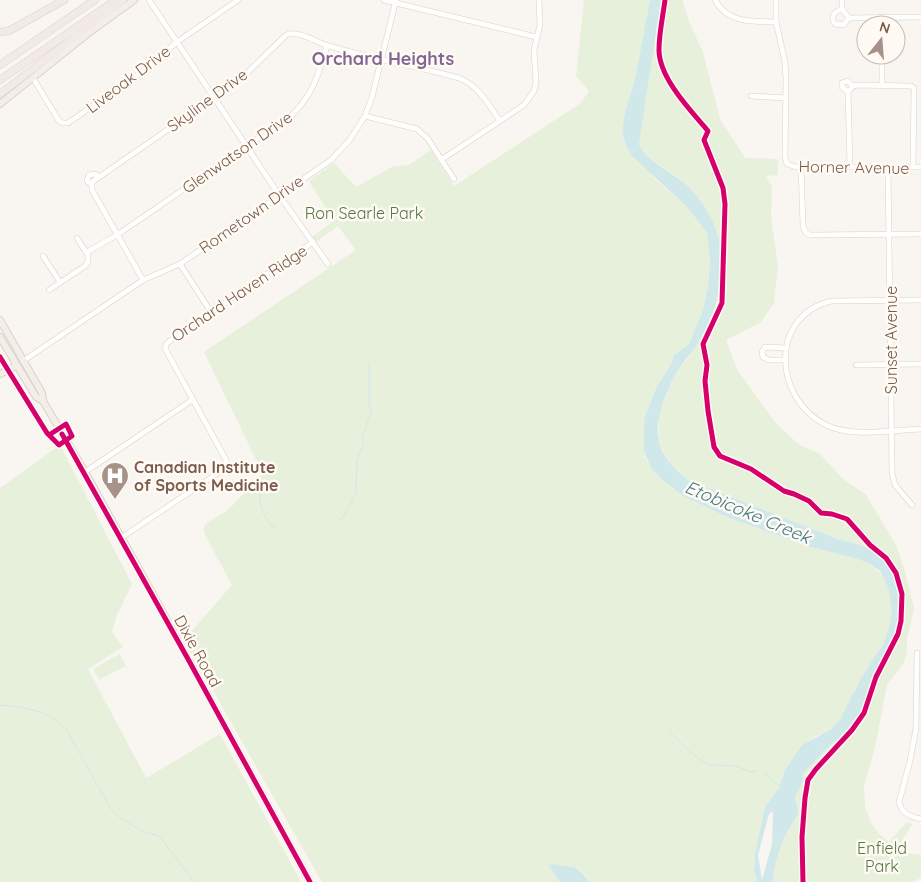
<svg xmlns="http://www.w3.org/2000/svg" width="921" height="882" font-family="Quicksand,sans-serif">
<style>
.green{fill:#e7f0db}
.water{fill:#d0e8ea;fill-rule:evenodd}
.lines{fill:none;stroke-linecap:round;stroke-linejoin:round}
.stream{stroke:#d0e8ea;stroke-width:1}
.minor-casing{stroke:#d7d1cb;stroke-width:6}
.major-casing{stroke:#dad1cc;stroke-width:8}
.highway-casing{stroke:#dad1cc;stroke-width:8}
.minor{stroke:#fefefd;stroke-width:5}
.major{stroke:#f3eee8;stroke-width:6}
.highway{stroke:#f2eae7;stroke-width:7}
.cycleway-casing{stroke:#fffaf3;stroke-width:8}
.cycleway{stroke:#d6006c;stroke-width:5}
.labels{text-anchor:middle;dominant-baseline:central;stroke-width:5;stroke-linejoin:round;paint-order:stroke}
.street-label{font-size:16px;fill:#7a5c4d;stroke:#fffaf3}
.park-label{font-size:16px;fill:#537a41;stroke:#fffaf3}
.poi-label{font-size:16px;font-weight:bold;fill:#7a5c4d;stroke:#fffaf3;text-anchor:start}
.neighbourhood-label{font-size:18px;font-weight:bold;fill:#846695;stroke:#fffaf3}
.water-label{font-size:18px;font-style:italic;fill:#437c86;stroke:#fffaf3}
</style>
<rect width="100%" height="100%" fill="#f9f5f0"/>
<g class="green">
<path d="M584,0H650L635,79L625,112L622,132L626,146L656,180L688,208L707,233L710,261L708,287L703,310L689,344L674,355C672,359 672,363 670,366C662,382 649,400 645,418C643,428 647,440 643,449C652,494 733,519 771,532C785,537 797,542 811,547C839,556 875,554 888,586C902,622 880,648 862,676C853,690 849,708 840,720C830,733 812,735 803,746C797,753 789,762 785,770C782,776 781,783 779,788C768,810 746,859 757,882H322L184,640L232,585L204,533V525L228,510L263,474L204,352L356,250L338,226L316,242L312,237L334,221L309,181L334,163L356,187L392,167L409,165L431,150L454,186L581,103L589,91L576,76Z"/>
<path d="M661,0H682L690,24L703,52L720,119L745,158L778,159V175L766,176L772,187L771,216L778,266L774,303L761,322L726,340L738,371L775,422L798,444L820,454L842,478L866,495L896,545L905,571L914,609L907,639V652L904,662L887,685L875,748L864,785L865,806L871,823L879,834L889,842L907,822L912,824L898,848L912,854L921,855V878L912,882H773C775,857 783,835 798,815V809L795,797L804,779L802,775L828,747L846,733L864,707L872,683L890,648L897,629L899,611L896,577L884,559L854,543L840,540L688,480L671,464L658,443L659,416L675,373L689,357L711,319L718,298L720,274L708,212L693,193L678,177L645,156L639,145Z"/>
<path d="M60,445L132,584L116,617L112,632L123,647L88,669L146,778L220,734L301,882H0V488Z"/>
<path d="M120,654L126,666L99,680L93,669Z"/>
</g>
<g class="water">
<path d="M650,0H661L639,145C648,161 661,166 675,176C696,190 714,216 719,241C724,273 719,308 702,336C695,350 684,360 676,373C671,380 669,390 665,398C651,436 656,453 688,480L840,540L854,543L874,551L884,559L896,577L899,611L897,629L890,648L872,683L864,707L846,733L828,747L802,775L804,779L795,797L798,809V815C783,835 775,857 773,882H757L754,870L755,854L765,807L779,788L785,770L799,749L804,744L831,729L840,720L862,676L883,644L889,628L892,609L888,587L880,571L870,564L858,559L811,547L727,517L683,496L661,479L651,468L643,449L644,445V427L645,416L656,389L671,364L674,355L689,344L703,310L708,287L710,261L707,233L688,208L633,157L626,146L622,132L625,112L635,79ZM773,811L772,844L762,880L758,855L769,814Z"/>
<path d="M552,864L576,868L590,882H560L549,866Z"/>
</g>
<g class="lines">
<g class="stream">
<path d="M365,431L371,412L369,403V363"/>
<path d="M364,445V442L362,440L364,434"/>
<path d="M356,486L357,460L363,446"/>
<path d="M260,493C259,504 265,523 275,528"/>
<path d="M351,504L356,493V488"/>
<path d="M340,521L350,506"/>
<path d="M0,705C26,708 47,709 66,729L111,809L120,818L142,831L159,836L194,882"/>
<path d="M668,730L689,751L708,765L736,766L751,772L756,771"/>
<path d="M764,773L781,787"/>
</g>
<defs>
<g id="minor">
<path d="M149,0L279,195L328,264"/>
<path d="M384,0L536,37"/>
<path d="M715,0C728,24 753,21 776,22"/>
<path d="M776,0V22L785,62L786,79L785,157L787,164L796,167H921"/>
<path d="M842,0V9L849,18L921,17"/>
<path d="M842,9C834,12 830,16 835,24L843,25L849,18"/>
<path d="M882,17V25"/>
<path d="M882,55V85"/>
<path d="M33,78L59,121L63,123H68L143,71L177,42L238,0"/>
<path d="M848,92L842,87V83L847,81L853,86"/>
<path d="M751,96L786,98"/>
<path d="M365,116L417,129L428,139L454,179"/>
<path d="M441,160L524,105L534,91L536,83L534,50L540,25L539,0"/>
<path d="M801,167L803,225L805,232L810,235L921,234"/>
<path d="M850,167L848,92L853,86L857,85L911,86L914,88L913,167"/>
<path d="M888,167L892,473L895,485L912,505"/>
<path d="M91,184L87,181L89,175L95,174L99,177"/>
<path d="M87,252L117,235L292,115C314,93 318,75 327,46"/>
<path d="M43,256L60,282"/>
<path d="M180,264L211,312"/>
<path d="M143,280L92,190V182L241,79L286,35C300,30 315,42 329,46C372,59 416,66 459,78C479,86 488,104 500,121"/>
<path d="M49,290L85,266L88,262V255L77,238"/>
<path d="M921,300L831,301C768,317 774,399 826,425C853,438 892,430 921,429"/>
<path d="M785,360H769L763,357L762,352L765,347L786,348"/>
<path d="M23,361L143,280L180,264L331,160L349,141L365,116L372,97L396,0"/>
<path d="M856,365L921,364"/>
<path d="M85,472L192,400"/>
<path d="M121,538L224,469L227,466L226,460L167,352L165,347L167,343L313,242"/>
<path d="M917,653L916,728L910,761L899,802C901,813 910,817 921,819"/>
</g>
<g id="major">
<path d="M0,104L90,32L134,0"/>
<path d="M0,320L42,393L43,401"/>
<path d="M0,337L36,397L43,401L85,472L161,609L310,882"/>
<path d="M0,374L16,366"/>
</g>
<g id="highway">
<path d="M0,32L9,31L64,0"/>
<path d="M0,65L95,0"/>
<path d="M0,80L116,0"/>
<path d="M0,94L123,0"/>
</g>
</defs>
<use href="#minor" class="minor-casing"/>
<use href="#major" class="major-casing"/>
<use href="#highway" class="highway-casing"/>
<use href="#minor" class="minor"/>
<use href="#major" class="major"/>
<use href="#highway" class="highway"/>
<defs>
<g id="cycleway">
<path d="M665,0C663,16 659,33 659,50C659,78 691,111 708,131L704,140L723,188L725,204L722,303L703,344L707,365L705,381L708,411L714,447L720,456L751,469L784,491L794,494L809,501L821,513L832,514L847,519L870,545L886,558L896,573L902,594L901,621L898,634L876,677L864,713L852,730L816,769L808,780L805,798L802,837L803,882"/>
<path d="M0,357L47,433L59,445L72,436L66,424L49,435"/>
<path d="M62,434L188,659L310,882"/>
</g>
</defs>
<use href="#cycleway" class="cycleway-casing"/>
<use href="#cycleway" class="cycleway"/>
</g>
<defs>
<symbol id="hospital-pin" viewBox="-11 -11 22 30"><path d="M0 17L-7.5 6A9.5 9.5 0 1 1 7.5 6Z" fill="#a69286" stroke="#fffaf3"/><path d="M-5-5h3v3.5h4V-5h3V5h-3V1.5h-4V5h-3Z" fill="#fff"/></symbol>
</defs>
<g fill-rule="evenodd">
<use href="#hospital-pin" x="99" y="460" width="32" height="43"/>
</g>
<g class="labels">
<g class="street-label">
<text transform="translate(128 79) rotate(-37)">Liveoak Drive</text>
<text transform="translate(207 100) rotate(-36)">Skyline Drive</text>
<text transform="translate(237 152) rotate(-35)">Glenwatson Drive</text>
<text transform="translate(854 167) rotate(1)">Horner Avenue</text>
<text transform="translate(251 214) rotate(-35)">Rometown Drive</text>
<text transform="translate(239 293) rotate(-34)">Orchard Haven Ridge</text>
<text transform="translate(891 340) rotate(-90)">Sunset Avenue</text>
<text transform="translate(198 651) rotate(61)">Dixie Road</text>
</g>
<g class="park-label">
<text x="364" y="213">Ron Searle Park</text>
<text x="882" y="848">Enfield<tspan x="882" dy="18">Park</tspan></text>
</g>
<g class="poi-label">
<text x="134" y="467">Canadian Institute<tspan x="134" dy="18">of Sports Medicine</tspan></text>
</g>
<g class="neighbourhood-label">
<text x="383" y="58">Orchard Heights</text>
</g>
<g class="water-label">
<text transform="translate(748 512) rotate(23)">Etobicoke Creek</text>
</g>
</g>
<g transform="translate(881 40) rotate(17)"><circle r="24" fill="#fffaf3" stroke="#cabbb1"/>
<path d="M0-4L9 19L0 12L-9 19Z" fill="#a69286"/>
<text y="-8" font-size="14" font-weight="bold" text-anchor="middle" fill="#7a5c4d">N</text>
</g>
</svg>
